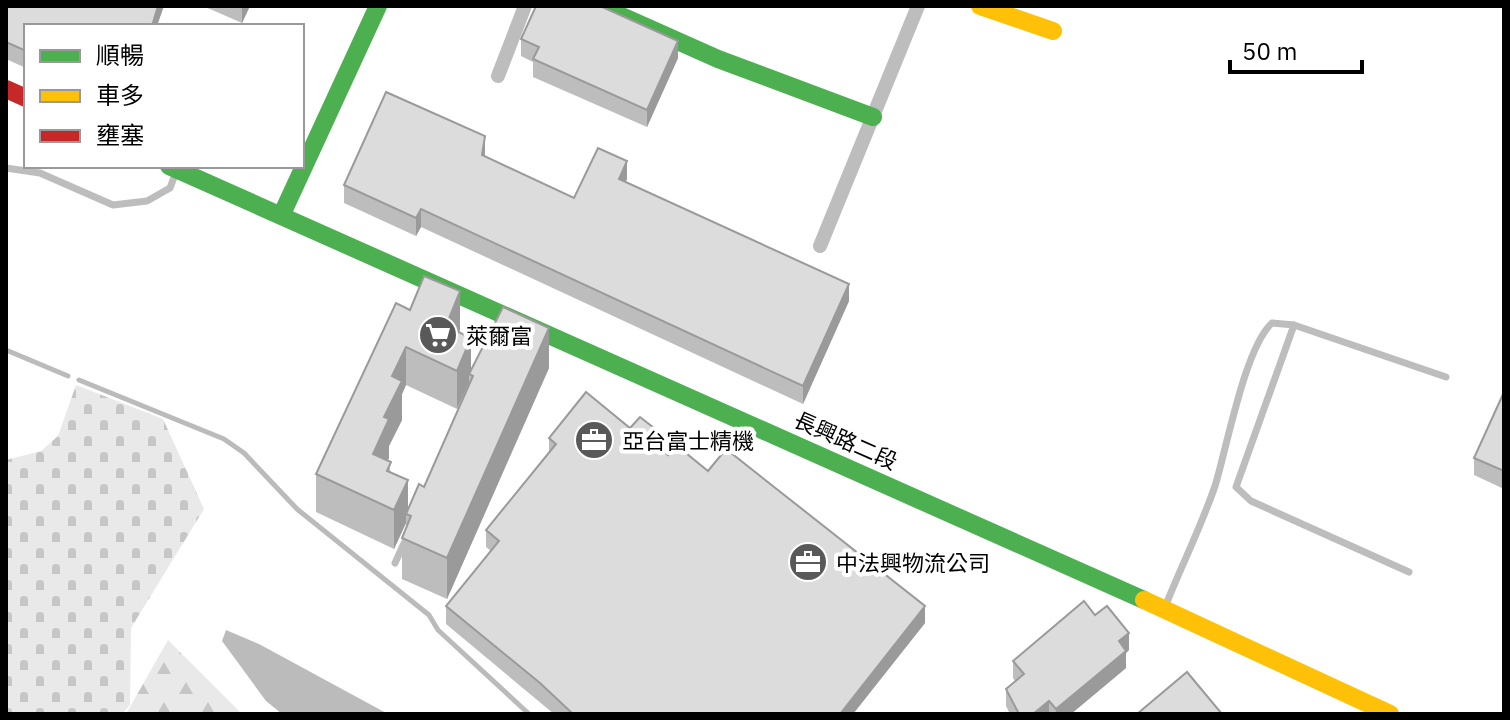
<svg xmlns="http://www.w3.org/2000/svg" width="1510" height="720" font-family="'IBM Plex Sans','Noto Sans TC',sans-serif">
<style>
.forest{fill:url(#forest-firs)}
.cemetery{fill:url(#cemetery-stones)}
.water{fill:#bbb}
.lines{fill:none;stroke-linecap:round;stroke-linejoin:round}
.stream{stroke:#bbb;stroke-width:5}
.lane{stroke:#bdbdbd;stroke-width:7}
.street{stroke:#bdbdbd;stroke-width:14}
.fast{stroke:#4caf50;stroke-width:18}
.slow{stroke:#ffc107;stroke-width:18}
.jam{stroke:#c62828;stroke-width:18}
.wall{fill:#bdbdbd;fill-rule:evenodd}
.shaded-wall{fill:#9a9a9a}
.building{fill:#dcdcdc;stroke:#9a9a9a;stroke-width:2}
.labels{text-anchor:middle;dominant-baseline:central;stroke-width:8;stroke-linejoin:round;paint-order:stroke}
.poi-label{font-size:22px;fill:#000;stroke:#fff;text-anchor:start}
.street-label{font-size:22px;fill:#000;stroke:#fff}
</style>
<defs>
<pattern id="forest-firs" width="22" height="20" patternUnits="userSpaceOnUse" patternTransform="scale(2)"><rect width="22" height="20" fill="#e9e9e9"/><path d="M5 1l3.5 6h-7zM16 11l3.5 6h-7z" fill="#c6c6c6"/></pattern>
<pattern id="cemetery-stones" width="16" height="16" patternUnits="userSpaceOnUse" patternTransform="scale(2)"><rect width="16" height="16" fill="#e9e9e9"/><path d="M2 7V4a2 2 0 0 1 4 0v3zM10 15v-3a2 2 0 0 1 4 0v3z" fill="#c6c6c6"/></pattern>
</defs>
<rect width="100%" height="100%" fill="#fff"/>
<path class="forest" d="M168,640L242,714H126Z"/>
<path class="cemetery" d="M76,385L163,419L204,509L131,628L130,705L122,714H6V460L41,451L58,436Z"/>
<path class="water" d="M226,630L259,644L388,714H282L266,701L222,641Z"/>
<g class="lines">
<g class="stream">
<path d="M6,350L68,376"/>
<path d="M79,380L224,439L244,453L297,509L429,615L438,630L529,714"/>
</g>
<g class="lane">
<path d="M6,168L40,173L113,205L147,201L170,188L176,172"/>
<path d="M1294,325L1236,487L1251,501L1409,572"/>
<path d="M395,563L406,539"/>
<path d="M1165,607C1181,567 1201,527 1215,486C1227,447 1245,347 1272,323L1294,325L1446,377"/>
</g>
<g class="street">
<path d="M498,76L525,6"/>
<path d="M820,246L918,6"/>
</g>
<g class="fast">
<path d="M599,6L718,59L873,117"/>
<path d="M169,166L1144,600"/>
<path d="M282,214L378,6"/>
</g>
<g class="slow">
<path d="M980,6L1053,31"/>
<path d="M1144,600L1390,714"/>
</g>
<path class="jam" d="M6,89L26,98"/>
</g>
<g class="wall">
<path d="M6,6L26,26V68L6,59Z"/>
<path d="M203,6H250L242,23Z"/>
<path d="M521,39L678,58L647,127L533,77V62L521,56Z"/>
<path d="M485,153V157L574,198L627,179L625,182L849,301L803,404L421,227L416,236L344,203V185Z"/>
<path d="M410,310L460,330L459,332L471,369L549,368L447,599L402,579V538L406,529V523L394,549L316,512V474ZM469,383L424,487L408,511L391,473L388,461L389,446L402,420V394L406,385L457,409Z"/>
<path d="M1504,392V489L1474,475V458Z"/>
<path d="M630,428L654,443L668,455L708,471L925,623L853,714H554L446,624V606L491,551L486,547V530L549,453V438Z"/>
<path d="M1095,615L1129,650L1126,653V668L1071,714H1010L1006,706V689L1015,681L1013,678V661Z"/>
</g>
<g class="shaded-wall">
<path d="M158,6H164L157,26H152Z"/>
<path d="M242,6H250L242,23Z"/>
<path d="M678,41V58L647,127V110Z"/>
<path d="M485,136V153L482,173V155Z"/>
<path d="M627,161V179L619,196V179Z"/>
<path d="M421,209V227L416,236V218Z"/>
<path d="M849,284V301L803,404V386Z"/>
<path d="M460,291V330L446,365V326Z"/>
<path d="M549,328V368L447,599V558Z"/>
<path d="M471,338V376L469,374V383L457,409V371Z"/>
<path d="M406,347V385L402,394V420L389,446V458L373,492V454L384,417L392,376Z"/>
<path d="M654,428V446L647,437Z"/>
<path d="M408,480V515L406,514V523L394,549V510Z"/>
<path d="M925,606V623L853,714H840Z"/>
<path d="M1129,633V650L1126,653V668L1071,714H1056V709L1119,641Z"/>
<path d="M1049,701V714H1033Z"/>
</g>
<g class="building">
<path d="M6,6H158L152,26H26V51L6,42Z"/>
<path d="M536,6H600L678,41L647,110L533,59L539,47L521,39Z"/>
<path d="M386,92L485,136L482,155L574,198L598,148L627,161L619,179L849,284L803,386L421,209L416,218L344,185Z"/>
<path d="M424,276L460,291L446,326L471,338L457,371L406,347L392,376L402,381L384,417L389,419L373,454L391,462L387,471L408,480L394,510L316,474L396,303L410,310Z"/>
<path d="M503,307L549,328L447,558L402,538L411,516L406,514L419,484L424,487L473,376L469,374Z"/>
<path d="M586,392L630,428L640,417L654,428L647,437L668,455L676,445L708,471L726,449L925,606L840,714H573L540,683L446,606L499,541L486,530L556,444L549,438Z"/>
<path d="M1504,392V471L1474,458Z"/>
<path d="M1084,601L1095,615L1107,606L1129,633L1119,641L1126,651L1056,709L1049,701L1033,714H1019L1006,689L1024,674L1013,661Z"/>
<path d="M1187,672L1222,714H1137Z"/>
</g>
<defs>
<symbol id="supermarket-disc" viewBox="-11 -11 22 22"><circle r="9.5" fill="#595959" stroke="#fff"/><path d="M-6-5.5h2.5l.6 2H6L4.5 2H-2.5L-4.4-4H-6ZM-1.5 3.2a1.3 1.3 0 1 0 .1 0ZM3 3.2a1.3 1.3 0 1 0 .1 0Z" fill="#fff"/></symbol>
<symbol id="office-disc" viewBox="-11 -11 22 22"><circle r="9.5" fill="#595959" stroke="#fff"/><path d="M-6-3h4V-5.5h4V-3h4V5H-6ZM-1-4.5V-3h2v-1.5ZM-6 0V1H6V0Z" fill="#fff"/></symbol>
</defs>
<g fill-rule="evenodd">
<use href="#supermarket-disc" x="416" y="313" width="44" height="44"/>
<use href="#office-disc" x="572" y="418" width="44" height="44"/>
<use href="#office-disc" x="786" y="540" width="44" height="44"/>
</g>
<g class="labels">
<g class="poi-label">
<text x="466" y="335">萊爾富</text>
<text x="622" y="440">亞台富士精機</text>
<text x="836" y="562">中法興物流公司</text>
</g>
<g class="street-label">
<text transform="translate(846 440) rotate(24)">長興路二段</text>
</g>
</g>
<rect width="1510" height="720" fill="none" stroke="#000000" stroke-width="16"/>
<rect x="24" y="24" width="280" height="144" fill="#ffffff" stroke="#999999" stroke-width="2"/>
<rect x="40" y="50" width="40" height="12" fill="#4caf50" stroke="#999999" stroke-width="2"/>
<text x="96" y="64" font-size="24" fill="#000000">順暢</text>
<rect x="40" y="90" width="40" height="12" fill="#ffc107" stroke="#999999" stroke-width="2"/>
<text x="96" y="104" font-size="24" fill="#000000">車多</text>
<rect x="40" y="130" width="40" height="12" fill="#c62828" stroke="#999999" stroke-width="2"/>
<text x="96" y="144" font-size="24" fill="#000000">壅塞</text>
<path d="M1230 60v12h132v-12" fill="none" stroke="#000000" stroke-width="4"/>
<text x="1242" y="60" font-size="24" fill="#000000" stroke="#ffffff" stroke-width="6" paint-order="stroke">50 m</text>
</svg>
